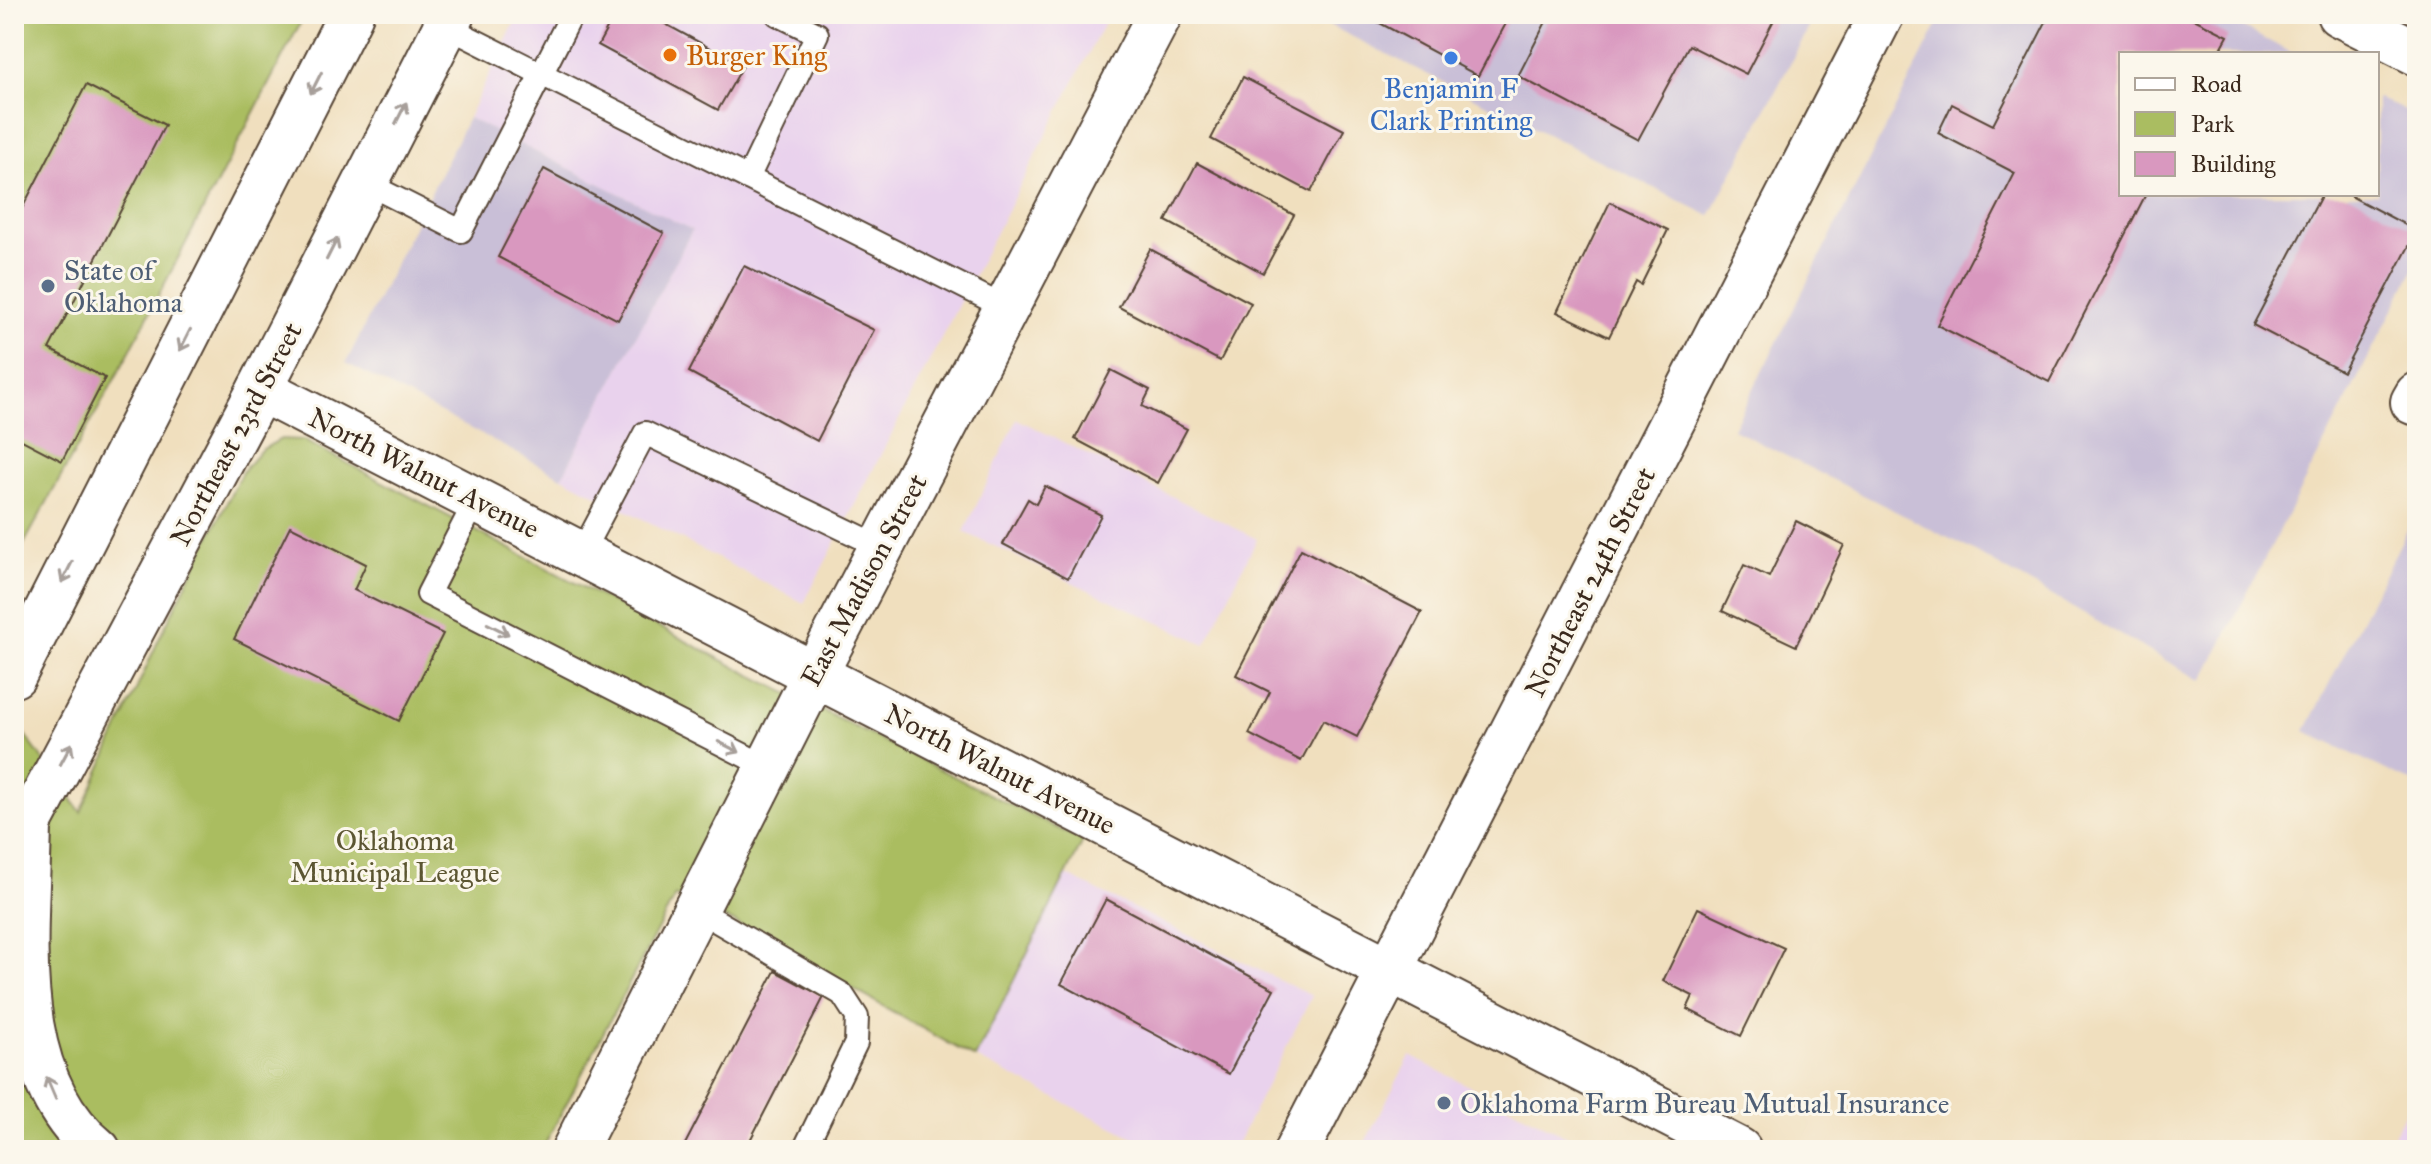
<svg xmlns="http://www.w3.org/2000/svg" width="2431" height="1164" font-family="'IM FELL Great Primer',serif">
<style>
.built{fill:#e9d2ed}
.industrial{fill:#c9bfd7}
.green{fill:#aabd61;stroke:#727440;stroke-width:2}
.building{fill:#d998bf}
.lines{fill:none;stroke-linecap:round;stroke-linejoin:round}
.lane-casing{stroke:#564536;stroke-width:26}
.street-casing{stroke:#564536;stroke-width:48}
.primary-casing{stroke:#564536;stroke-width:48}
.lane{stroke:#fff;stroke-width:22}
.street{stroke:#fff;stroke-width:44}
.primary{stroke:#fff;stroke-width:44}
.oneway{stroke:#a79f9a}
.food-dot{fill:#e8710a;stroke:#fbf7ec;stroke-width:3}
.shop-dot{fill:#3f7fe0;stroke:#fbf7ec;stroke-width:3}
.service-dot{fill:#5c6f8a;stroke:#fbf7ec;stroke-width:3}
.labels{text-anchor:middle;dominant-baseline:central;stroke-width:6;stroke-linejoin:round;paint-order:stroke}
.food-label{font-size:28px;fill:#c56008;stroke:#fbf7ec;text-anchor:start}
.shop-label{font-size:28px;fill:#366cbe;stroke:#fbf7ec}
.service-label{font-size:28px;fill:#4e5e75;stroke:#fbf7ec;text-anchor:start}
.street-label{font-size:28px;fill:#3b2a1e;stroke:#fbf7ec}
.park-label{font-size:28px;fill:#5c5632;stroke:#fbf7ec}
</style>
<rect width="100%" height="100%" fill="#fbf7ec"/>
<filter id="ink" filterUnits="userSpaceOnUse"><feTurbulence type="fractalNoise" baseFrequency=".0125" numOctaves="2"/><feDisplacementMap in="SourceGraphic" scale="16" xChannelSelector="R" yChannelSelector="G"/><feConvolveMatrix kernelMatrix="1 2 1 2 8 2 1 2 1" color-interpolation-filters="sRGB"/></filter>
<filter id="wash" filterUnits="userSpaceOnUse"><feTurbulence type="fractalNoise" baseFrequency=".006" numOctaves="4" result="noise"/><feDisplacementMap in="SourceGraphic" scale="32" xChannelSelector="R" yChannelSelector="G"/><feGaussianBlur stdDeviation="1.8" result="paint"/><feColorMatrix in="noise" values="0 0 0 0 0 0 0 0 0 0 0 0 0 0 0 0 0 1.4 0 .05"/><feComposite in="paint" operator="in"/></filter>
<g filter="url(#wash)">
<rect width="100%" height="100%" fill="#f0dfbe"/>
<g class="built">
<path d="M519,14H1109L804,603L562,477L692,230L468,118Z"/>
<path d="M1017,419L1257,539L1205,644L964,532Z"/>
<path d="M1064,874L1312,996L1234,1150H1159L976,1058Z"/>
<path d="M1410,1056L1594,1150H1361Z"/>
<path d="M2417,1090V1150H2385Z"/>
</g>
<g class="industrial">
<path d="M1307,14H1816L1710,216Z"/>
<path d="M1943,14H2217L2294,54H2121V194H2377V97L2417,117V263L2202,681L1968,548L1733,429Z"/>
<path d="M468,118L692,230L562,477L346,363Z"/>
<path d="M2417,511V785L2305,731Z"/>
</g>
<g class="green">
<path d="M14,14H305L124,362L14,562Z"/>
<path d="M281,439L303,440L741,670L1083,841L975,1058L734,922L675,896L542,1150H14V720L81,812L159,639L242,472L261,450Z"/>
</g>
<g id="blocks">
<g class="building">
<path d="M615,14H647L743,66L718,110L598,45Z"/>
<path d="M1363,14H1511L1478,76Z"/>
<path d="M1550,14H1777L1746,74L1689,45L1638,140L1518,76Z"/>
<path d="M2050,14H2184L2228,36L2218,54H2121V194H2146L2049,382L1937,325L2015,173L1938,133L1952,104L1993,125Z"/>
<path d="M1243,77L1344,130L1311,192L1211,139Z"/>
<path d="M86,85L165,125L49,349L105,378L62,461L14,436V224Z"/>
<path d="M1197,163L1294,215L1263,273L1166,221Z"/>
<path d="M544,169L664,233L618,320L498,257Z"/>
<path d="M2322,194H2347L2417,231L2343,372L2253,325Z"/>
<path d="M1610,202L1668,230L1641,285L1636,282L1609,337L1557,312Z"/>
<path d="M1150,249L1251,303L1220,361L1119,307Z"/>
<path d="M744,266L874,330L817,441L689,372Z"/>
<path d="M1111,370L1150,390L1142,406L1187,429L1158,483L1075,439Z"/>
<path d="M1045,486L1101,515L1068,578L1003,544L1028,499L1036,504Z"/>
<path d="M1796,521L1844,545L1796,646L1722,611L1744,565L1769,577Z"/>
<path d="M290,526L366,564L354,590L443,634L399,721L234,639Z"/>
<path d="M1301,549L1422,612L1357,737L1323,720L1301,761L1249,734L1270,692L1236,675Z"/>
<path d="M1106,899L1274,989L1229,1074L1061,984Z"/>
<path d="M1698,908L1784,948L1741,1036L1687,1009L1693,996L1663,981Z"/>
<path d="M775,971L824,997L745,1150H682Z"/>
</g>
</g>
</g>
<g filter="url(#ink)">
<use href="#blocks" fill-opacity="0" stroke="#564536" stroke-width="2"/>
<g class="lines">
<defs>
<g id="lane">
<path d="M446,26L1006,308"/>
<path d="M748,178L817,34L777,14"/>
<path d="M366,183L461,231L572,14"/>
<path d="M476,500L428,594L767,767"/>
<path d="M581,554L645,433L881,547"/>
<path d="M696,909L842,994L857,1017L856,1043L804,1150"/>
</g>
<g id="street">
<path d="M2339,14L2417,53"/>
<path d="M260,389L1739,1150"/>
<path d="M2413,402L2417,395"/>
<path d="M574,1150L815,674L1160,14"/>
<path d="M1297,1150L1882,14"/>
</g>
<g id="primary">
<path d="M14,675L351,14"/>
<path d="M29,823C28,929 4,1074 98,1150"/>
<path d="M14,852L260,389L452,14"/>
</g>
</defs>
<use href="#lane" class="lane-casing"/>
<use href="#street" class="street-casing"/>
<use href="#primary" class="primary-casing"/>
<use href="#lane" class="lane"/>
<use href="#street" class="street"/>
<use href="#primary" class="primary"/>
</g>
<defs><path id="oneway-shaft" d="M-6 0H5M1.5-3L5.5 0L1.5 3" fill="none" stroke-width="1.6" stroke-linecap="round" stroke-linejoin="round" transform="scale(2)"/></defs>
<g class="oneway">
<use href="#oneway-shaft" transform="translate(316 83) rotate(117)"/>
<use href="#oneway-shaft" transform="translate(401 113) rotate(-63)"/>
<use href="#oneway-shaft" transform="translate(332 249) rotate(-63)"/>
<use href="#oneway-shaft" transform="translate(185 340) rotate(117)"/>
<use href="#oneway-shaft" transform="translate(67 572) rotate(117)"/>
<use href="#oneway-shaft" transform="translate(498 629) rotate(27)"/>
<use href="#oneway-shaft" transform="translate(729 747) rotate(27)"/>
<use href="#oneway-shaft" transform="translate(66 754) rotate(-62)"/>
<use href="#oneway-shaft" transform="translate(51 1088) rotate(-113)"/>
</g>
</g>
<circle class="food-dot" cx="670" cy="55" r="8"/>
<circle class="shop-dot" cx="1451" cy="58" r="8"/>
<g class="service-dot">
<circle cx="48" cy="286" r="8"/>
<circle cx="1444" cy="1103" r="8"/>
</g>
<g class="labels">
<g class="food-label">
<text x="686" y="55">Burger King</text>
</g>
<g class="shop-label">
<text x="1451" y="88">Benjamin F<tspan x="1451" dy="32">Clark Printing</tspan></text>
</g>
<g class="service-label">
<text x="64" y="270">State of<tspan x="64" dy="32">Oklahoma</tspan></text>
<text x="1460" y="1103">Oklahoma Farm Bureau Mutual Insurance</text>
</g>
<g class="street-label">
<text transform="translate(236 434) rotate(-62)">Northeast 23rd Street</text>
<text transform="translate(424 473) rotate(27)">North Walnut Avenue</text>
<text transform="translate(864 580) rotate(-62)">East Madison Street</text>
<text transform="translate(1590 582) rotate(-63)">Northeast 24th Street</text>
<text transform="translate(1000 769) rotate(27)">North Walnut Avenue</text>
</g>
<g class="park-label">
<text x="395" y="840">Oklahoma<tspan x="395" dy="32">Municipal League</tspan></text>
</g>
</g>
<rect width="2431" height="1164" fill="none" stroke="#fbf7ec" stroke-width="48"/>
<rect x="2119" y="52" width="260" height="144" fill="#fbf7ec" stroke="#aea59a" stroke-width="2"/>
<rect x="2135" y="78" width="40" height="12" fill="#ffffff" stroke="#aea59a" stroke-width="2"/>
<text x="2191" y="92" font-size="24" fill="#3b2a1e">Road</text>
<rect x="2135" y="112" width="40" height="24" fill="#aabd61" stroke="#aea59a" stroke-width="2"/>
<text x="2191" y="132" font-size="24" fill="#3b2a1e">Park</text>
<rect x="2135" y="152" width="40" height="24" fill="#d998bf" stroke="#aea59a" stroke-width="2"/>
<text x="2191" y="172" font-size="24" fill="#3b2a1e">Building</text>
</svg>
